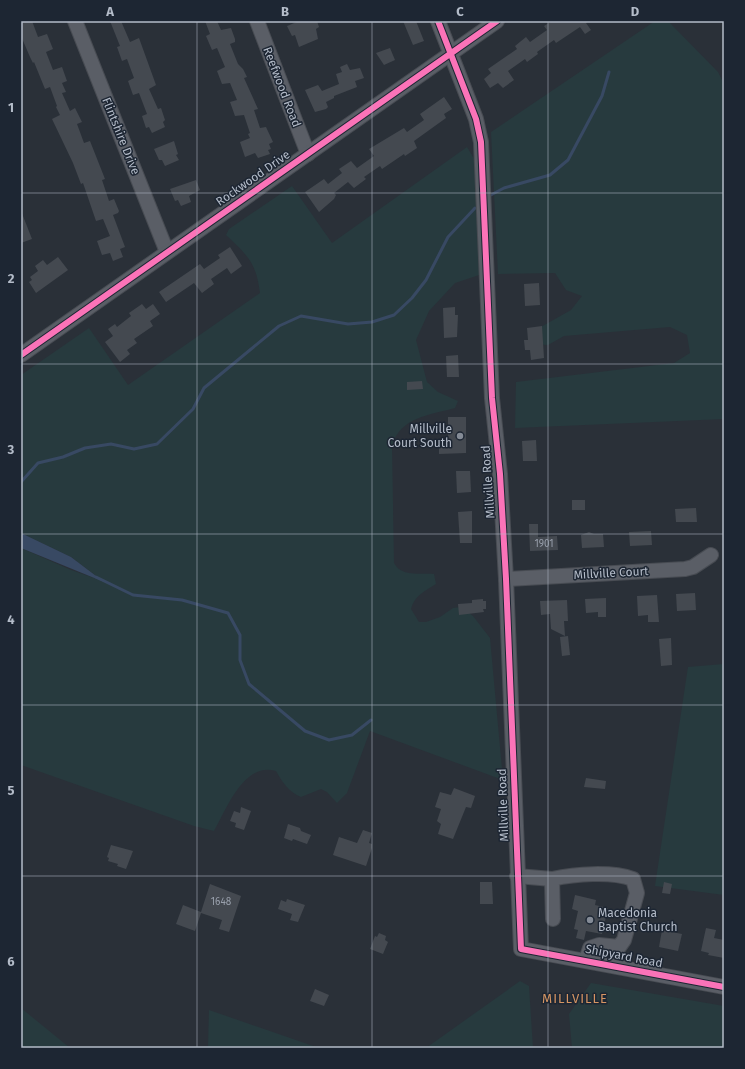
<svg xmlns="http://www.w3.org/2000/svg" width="745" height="1069" font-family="'Fira Sans',sans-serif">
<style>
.green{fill:#273a3e}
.water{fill:#384963}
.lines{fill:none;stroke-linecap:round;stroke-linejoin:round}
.stream{stroke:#384963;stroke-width:3}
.building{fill:#444950}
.minor-casing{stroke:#484c53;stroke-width:16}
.minor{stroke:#5a5e66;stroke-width:14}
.cycleway-casing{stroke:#1d2633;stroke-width:8}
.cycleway{stroke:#fb73b8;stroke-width:6}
.grid{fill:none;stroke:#b4bcc9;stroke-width:1;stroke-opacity:0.55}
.poi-dot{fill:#848b96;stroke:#1d2633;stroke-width:1.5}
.labels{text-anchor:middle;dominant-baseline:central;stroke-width:3;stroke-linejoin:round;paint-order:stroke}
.number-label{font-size:10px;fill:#989fab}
.street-label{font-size:12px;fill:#b4bcc9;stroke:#1d2633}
.poi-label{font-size:12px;fill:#b4bcc9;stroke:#1d2633;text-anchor:end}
.neighbourhood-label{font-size:13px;letter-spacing:1px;fill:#d59563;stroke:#1d2633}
.neatline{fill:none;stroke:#b4bcc9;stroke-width:1.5}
.grid-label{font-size:13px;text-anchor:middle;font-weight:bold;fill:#b4bcc9}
</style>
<rect width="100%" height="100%" fill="#2a3038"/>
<g class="green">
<path d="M655,21H668L718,72L724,84V419L515,428L516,382L674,363L690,353L687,335L670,327L564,336L548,345L531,344L539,328L571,310L582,296L566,290L555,273L498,274L491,132Z"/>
<path d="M467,147L476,162L479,275L455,283L429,311L416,340L427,382L438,392L458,401L455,408C430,415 400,417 392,446L394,563C401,577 420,573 434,574L436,584C425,591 414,596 411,609L419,622H426L440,617L453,608L461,607L473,616L490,638L503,780L370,731L347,793L337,803L327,792L321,789L301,797C289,792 282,782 276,771C244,761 226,810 214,831L194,826L21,765V548L71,570L103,581L71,557L21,533V375L89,328L128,385L260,293C256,262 248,256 226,235L229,229L292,186L332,243Z"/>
<path d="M724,664V895L655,886L688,667Z"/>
<path d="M520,981L529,986L533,1048H426Z"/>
<path d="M591,983L724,1006V1048H572L569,1014Z"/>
<path d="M21,1008L70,1048H21Z"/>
<path d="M209,1010L319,1048H208Z"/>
</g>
<path class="water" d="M21,533L71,557L104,582L21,548Z"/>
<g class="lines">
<g class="stream">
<path d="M487,197L504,188L550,175L568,160L602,96L609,72"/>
<path d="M21,482L38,463L63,457L85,448L111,444L134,449L157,444L193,409L204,388L279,326L301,316L348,324L372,322L394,315L412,298L426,280L448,237L475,208"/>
<path d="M96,577L133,595L182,600L228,613L240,635V660L249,684L305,731L329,740L352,735L371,720"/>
</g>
</g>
<g class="building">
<path d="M21,21H32L38,37L47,34L53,49L46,52L53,70L62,67L67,81L62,83L66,92L62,93L70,111L75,108L82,122L77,124L84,143L90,141L105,179L102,180L109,201L114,199L119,211L118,213L113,215L125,247L120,249L123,257L113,261L110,253L102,255L97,241L110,236L103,219L96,221L83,183L81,184L73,163L52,119L60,115L56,107L57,106L50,87L45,89L34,62L33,63L30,57L21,36Z"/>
<path d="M110,21H121L130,42L139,38L156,85L149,89L158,109L161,108L165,120L163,122L165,127L152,133L149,127L146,128L142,116L147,114L139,93L133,95L128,81L134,78L127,59L122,61L117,47L120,46Z"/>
<path d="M205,21H217L221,30L231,28L235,39V42L230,44L238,64L243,69L247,77L244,78L258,109L254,110L260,128L266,127L273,142L269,144L271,149L268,150L270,154L258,158L255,153L245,157L240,142L250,138L248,134L250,133L244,115L235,116L230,102L237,100L230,83L222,84L217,71L225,67L217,48L212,50L206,36L210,34Z"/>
<path d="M299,21H317L319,27L316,29L318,39L299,47L295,35L292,36L287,26Z"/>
<path d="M403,21H416L424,41L413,45Z"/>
<path d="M552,21H589L586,23L591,30L585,34L580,27L556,43L554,40L537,52L538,54L527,62L525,59L508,71L514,80L503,88L498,83L490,88L484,79L491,73L488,69L517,49L515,46L526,37L530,42L547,30L544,26Z"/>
<path d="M390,48L395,60L384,65L376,53Z"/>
<path d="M347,64L350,70L360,68L364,78L355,81L357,87L334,96V98L326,102L328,107L326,109L315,112L305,90L318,85L322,91L339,84L336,74L342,72L340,67Z"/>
<path d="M444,97L452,109L444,114L446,118L414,141L417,148L405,156L404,154L382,169L380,166L364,177L366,179L354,188L348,182L334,193L336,195L334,199L319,212L305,192L324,179L328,184L342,173L339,169L351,161L357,168L374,156L369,149L404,128L407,132L424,120L420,114Z"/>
<path d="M174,141L178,154L176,155L179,160L165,166L162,160H159L154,149Z"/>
<path d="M196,180L200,190L189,196L191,202L181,206L178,200L175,201L170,189Z"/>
<path d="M21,211L32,239L21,243Z"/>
<path d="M230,247L242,266L231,274L227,268L211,279L214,284L202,293L194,283L166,302L159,292L200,264L204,269L220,258L218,255Z"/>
<path d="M58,257L68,270L36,293L29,282L32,280L30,277L38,271L35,266L43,260L47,265Z"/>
<path d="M539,283L540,305L525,306L524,284Z"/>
<path d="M142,304L146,309L153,304L160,314L150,321L153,326L134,339L137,343L127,350L130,354L120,362L105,342L113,336L108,329L115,324L117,327L131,316L129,313Z"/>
<path d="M455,307V315H458L457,337L444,338L443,308Z"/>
<path d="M542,326L544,358L531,360L530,350H525L524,340H528L527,328Z"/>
<path d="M458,355L459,377H447L446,356Z"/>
<path d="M422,381L423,389L407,390V382Z"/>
<path d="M448,417H466V453L439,454V444H448Z"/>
<path d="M536,440L537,461H523L522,441Z"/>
<path d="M456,471H470L471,492L457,493Z"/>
<rect x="572" y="500" width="13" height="10"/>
<path d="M696,508L697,522H676L675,509Z"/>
<path d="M472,511V543H460L458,512Z"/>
<path d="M529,524H538V537L557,536L558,550L530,551Z"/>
<path d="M651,531L652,545L630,546L629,532Z"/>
<path d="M589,532L594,534H603L604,547L582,548L581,535Z"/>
<path d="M695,593L696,610L677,611L676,594Z"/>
<path d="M657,595L659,622H648V615L638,616L637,596Z"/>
<path d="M606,598V617H598V612L586,613L585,599Z"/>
<path d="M483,599V601H486V609H483L484,612L459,615L458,604L472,603V600Z"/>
<path d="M567,600L568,621H564L565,636L551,629L550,614L541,615L540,601Z"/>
<path d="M568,636L570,655L562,656L560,637Z"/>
<path d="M671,638L672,665L661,666L659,639Z"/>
<path d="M586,778L606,781L605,789L584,787Z"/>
<path d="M454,788L475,796L471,808L466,807L453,839L438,834L441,824L437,821L441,809L435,807L440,792L451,795Z"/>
<path d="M241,807L251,811L244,830L235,827L236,823L230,821L234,811L240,813Z"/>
<path d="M288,824L300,828L301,831L311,835L307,844L293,839L292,841L284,838Z"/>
<path d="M363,830L372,833L369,843L372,844V848L366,866L333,855L339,837L357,843Z"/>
<path d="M111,845L133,851L126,869L117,866L118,864L108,861L109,858L107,857Z"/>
<path d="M480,882H492L493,904H480Z"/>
<path d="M664,882L672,884L670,894L662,893Z"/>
<path d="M210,884L241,896L229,932L219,929L222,920L201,913L195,931L176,924L183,905L201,912Z"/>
<path d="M575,895L596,900L595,905L608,908L602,934L586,931L584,940L576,938L578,930L574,929L578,911L572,909Z"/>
<path d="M287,899L305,905L298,922L290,920L292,914L278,909L281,900L286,902Z"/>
<path d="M706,928L716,930L714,938L724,940V958L708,955L709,953L701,951Z"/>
<path d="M662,930L682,934L678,951L659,947Z"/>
<path d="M379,933L386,936L385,940L388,942L383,954L370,949L375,936L377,937Z"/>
<path d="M315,989L329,995L324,1006L310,1001Z"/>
</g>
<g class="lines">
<defs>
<g id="minor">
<path d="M75,21L167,252"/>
<path d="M257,21L308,154"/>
<path d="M438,21L476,119L481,142L492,398L500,474L506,579L521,949L724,987"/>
<path d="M21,355L497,21"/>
<path d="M506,579L685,569L693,567L711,555"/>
<path d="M517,876L552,879"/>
<path d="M553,919L552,879C575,874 611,871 633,879L637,893L624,940L619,947L599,945L590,948L586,960"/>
</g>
</defs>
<use href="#minor" class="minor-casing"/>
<use href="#minor" class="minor"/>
<defs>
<g id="cycleway">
<path d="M438,21L476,119L481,142L492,398L500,474L506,579L521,949L724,987"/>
<path d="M21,355L497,21"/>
</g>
</defs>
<use href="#cycleway" class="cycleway-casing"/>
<use href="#cycleway" class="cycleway"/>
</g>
<path class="grid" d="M197,21V1048M372,21V1048M548,21V1048M21,193H724M21,364H724M21,534H724M21,705H724M21,876H724"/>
<g class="poi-dot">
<circle cx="460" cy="436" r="4"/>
<circle cx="590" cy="920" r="4"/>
</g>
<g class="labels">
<g class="number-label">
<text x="544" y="544">1901</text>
<text x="221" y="902">1648</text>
</g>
<g class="street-label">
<text transform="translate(282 87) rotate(69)">Reefwood Road</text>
<text transform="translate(121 136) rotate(68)">Flintshire Drive</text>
<text transform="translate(253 178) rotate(-35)">Rockwood Drive</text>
<text transform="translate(488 482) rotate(-94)">Millville Road</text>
<text transform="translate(611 573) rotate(-3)">Millville Court</text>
<text transform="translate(503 805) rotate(-92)">Millville Road</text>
<text transform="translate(624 956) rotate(11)">Shipyard Road</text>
</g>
<g class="poi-label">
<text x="452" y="429">Millville<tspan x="452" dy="14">Court South</tspan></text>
<text x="598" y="913" text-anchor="start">Macedonia<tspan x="598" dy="14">Baptist Church</tspan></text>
</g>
<g class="neighbourhood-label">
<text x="575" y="998">MILLVILLE</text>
</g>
</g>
<rect width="745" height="1069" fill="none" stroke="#1d2633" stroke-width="44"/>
<rect x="22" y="22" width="701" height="1025" class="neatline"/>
<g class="grid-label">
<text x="110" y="16">A</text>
<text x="285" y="16">B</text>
<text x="460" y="16">C</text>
<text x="635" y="16">D</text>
<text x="11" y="112">1</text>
<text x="11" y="283">2</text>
<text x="11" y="454">3</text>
<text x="11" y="624">4</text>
<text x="11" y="795">5</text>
<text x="11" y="966">6</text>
</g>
</svg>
